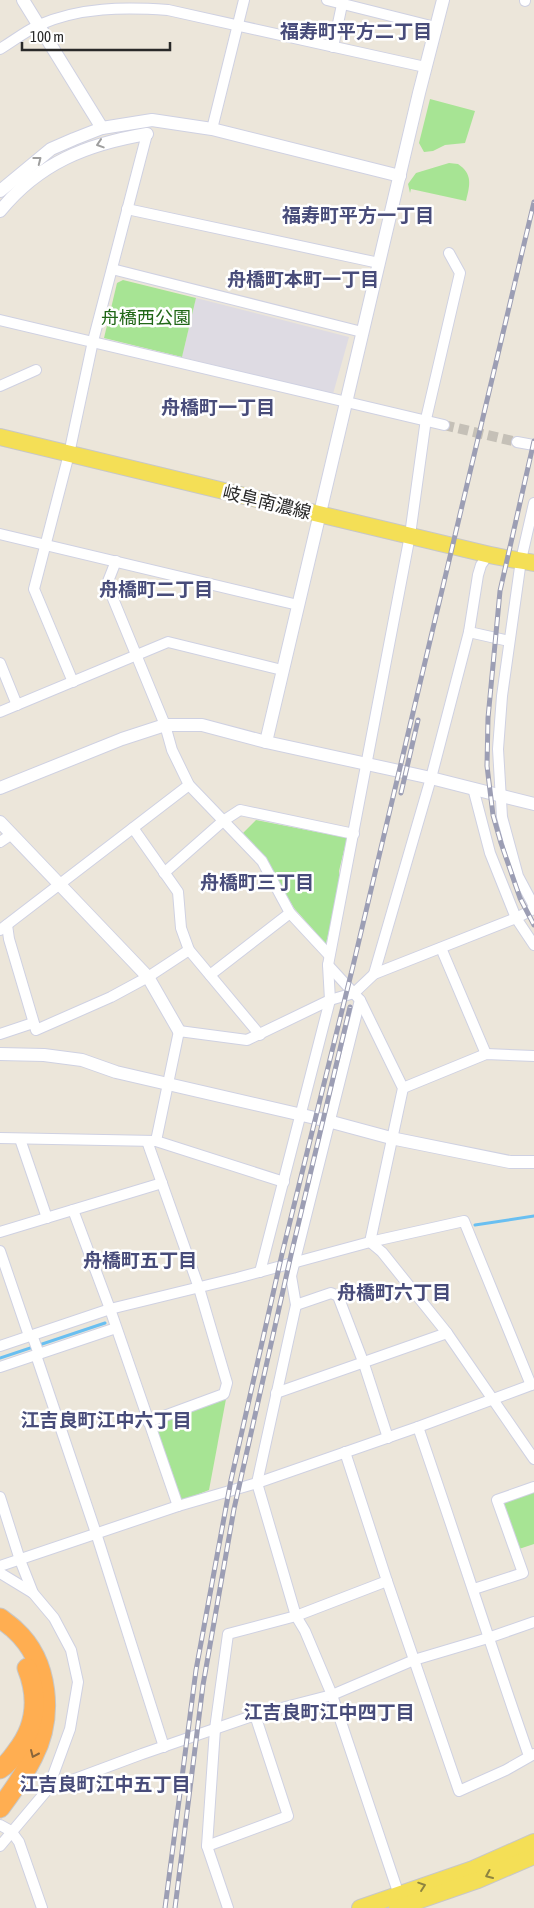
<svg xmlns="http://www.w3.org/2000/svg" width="534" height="1908" font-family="'Asap Condensed','Noto Sans JP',sans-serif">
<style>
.industrial{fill:#dedbe3}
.green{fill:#a7e494}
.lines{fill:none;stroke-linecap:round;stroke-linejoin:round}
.stream{stroke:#69bff1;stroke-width:3}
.minor-tunnel{stroke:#c5c0b7;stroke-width:10;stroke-dasharray:10 5;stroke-linecap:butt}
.minor-casing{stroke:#cfd1e2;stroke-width:12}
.tertiary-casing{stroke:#cfd1e2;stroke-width:14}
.primary-casing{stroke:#c7c7c7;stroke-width:18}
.motorway-casing{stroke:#c7c7c7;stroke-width:21}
.minor{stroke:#fff;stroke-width:10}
.tertiary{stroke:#fff;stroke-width:12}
.primary{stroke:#f4df56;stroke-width:16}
.motorway{stroke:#ffae51;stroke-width:19}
.rail-casing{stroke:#9c9eb4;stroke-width:5}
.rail{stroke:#fff;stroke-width:3;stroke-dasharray:9;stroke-linecap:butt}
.oneway{stroke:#9f9f9f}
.oneway2{stroke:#89653b}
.oneway3{stroke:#8e8440}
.labels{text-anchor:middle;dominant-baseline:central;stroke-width:5;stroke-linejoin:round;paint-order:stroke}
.park-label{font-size:18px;fill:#206717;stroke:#fff}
.street-label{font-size:18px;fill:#292929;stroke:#fff}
.neighbourhood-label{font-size:19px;font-weight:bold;fill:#484c7a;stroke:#fff}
</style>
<rect width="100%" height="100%" fill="#ece6da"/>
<path class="industrial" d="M196,298L349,337L333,394L182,357Z"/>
<g class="green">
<path d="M430,99L475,111L465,143L445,145L433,151L424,152L419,143Z"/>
<path d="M449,163L458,164C473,174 470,185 466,201L411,189L410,193L408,184L416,173Z"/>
<path d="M123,280L196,298L182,357L104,338L117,283Z"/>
<path d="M256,820L347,838L339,871L340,881L326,944L294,908L264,858L242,834Z"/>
<path d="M226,1399L209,1490L181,1501L154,1425Z"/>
<path d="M534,1490V1544L519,1549L502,1502Z"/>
</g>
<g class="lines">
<g class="stream">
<path d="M475,1225L534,1216"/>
<path d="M0,1358L105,1323"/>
</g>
<path class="minor-tunnel" d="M444,425L517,442"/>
<defs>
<g id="minor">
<path d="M327,0L435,27"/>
<path d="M525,1V0"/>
<path d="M333,47L343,0"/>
<path d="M0,49C13,41 26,31 39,25C80,7 124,7 168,10L425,67"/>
<path d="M212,129L244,0"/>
<path d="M127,209L379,263"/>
<path d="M112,269L362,332"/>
<path d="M0,320L444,425"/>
<path d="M0,386L36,370"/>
<path d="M517,442L534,445"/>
<path d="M534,503L521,560L502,696L498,749L502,817L518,876L534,906"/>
<path d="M0,534L298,605"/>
<path d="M116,561L107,584L165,725L172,750L189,785L262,861L290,913L329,955"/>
<path d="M469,632L509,641"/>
<path d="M0,663L17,705"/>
<path d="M73,682L34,589L69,454L93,341L147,134"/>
<path d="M0,712L168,642L282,670"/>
<path d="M473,788L490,853L516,918L534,945"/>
<path d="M133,828L178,892L181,928L189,950L260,1035"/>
<path d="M0,842L12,834"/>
<path d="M164,873L223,821L240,810L354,834"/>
<path d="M7,925L9,939L36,1030L111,997L148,977L189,950"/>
<path d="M0,930L189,785"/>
<path d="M441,948L486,1054"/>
<path d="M328,965L360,1000L403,1088L370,1242"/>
<path d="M374,974L431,778L469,632L478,575L481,565L488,555"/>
<path d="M210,975L290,913"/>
<path d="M360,1000L291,1276L296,1305L257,1483L296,1616L305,1631L332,1695L400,1898"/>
<path d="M0,1034L33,1023"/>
<path d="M403,1088L486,1054L534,1056"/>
<path d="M0,1138L156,1141L284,1182"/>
<path d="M20,1139L47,1218"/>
<path d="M147,1141L199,1288L227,1383L224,1394L148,1422"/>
<path d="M156,1141L179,1031L247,1040L330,1000L354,993L374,974L516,918L534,909"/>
<path d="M73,1210L110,1309L178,1506"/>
<path d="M0,1232L162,1183"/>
<path d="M370,1242L382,1252L447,1333L534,1459"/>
<path d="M0,1251L29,1336"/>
<path d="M260,1272L330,1000L328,965L410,535L426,419L460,273L449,253"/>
<path d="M296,1305L331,1293L338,1296L364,1364L388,1438"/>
<path d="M32,1335L39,1354"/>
<path d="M0,1346L110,1309L237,1278L370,1242L464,1221L531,1385"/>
<path d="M36,1355L96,1533L164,1747"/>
<path d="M0,1367L116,1328"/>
<path d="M276,1393L447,1333"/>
<path d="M418,1427C456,1537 491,1647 529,1756"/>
<path d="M345,1452L387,1581L459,1791L506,1770L534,1754"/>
<path d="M0,1497L20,1560L33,1593L54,1618L71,1650L78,1682L70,1729L48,1789L0,1846"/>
<path d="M0,1566L178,1506L257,1483L418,1427L534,1384"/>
<path d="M0,1573L33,1593"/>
<path d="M474,1589L523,1573L497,1500L534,1487"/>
<path d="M48,1789L142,1754L255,1715L332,1695L414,1660L488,1638L534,1622"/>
<path d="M0,1825L11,1831L19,1842L42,1908"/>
<path d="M207,1846L288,1816L255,1715"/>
<path d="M228,1908L207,1846L215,1729L228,1634L296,1616L387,1581"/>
</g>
<g id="tertiary">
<path d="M23,0L102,128"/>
<path d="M0,191L51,149L74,139L102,128L152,120L212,129L400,176"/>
<path d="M0,211C39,163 87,144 147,134"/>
<path d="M266,742L419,93L443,0"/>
<path d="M0,788L122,739L165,725H202L266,742L431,778L534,804"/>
<path d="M0,822L148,977L179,1031"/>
<path d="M0,1054L44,1055L82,1060L116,1072L328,1121L391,1138L510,1162H534"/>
</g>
<g id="primary">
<path d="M0,437C162,477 324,515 486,554C502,558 518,560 534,563"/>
<path d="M360,1908L473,1869L534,1842"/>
<path d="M397,1908L478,1880L534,1856"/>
</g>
<g id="motorway">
<path d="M0,1618C5,1622 11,1626 15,1630C49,1661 54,1717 33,1757C24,1775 12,1792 0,1808"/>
<path d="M0,1769C7,1765 11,1759 16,1752C36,1727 39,1698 27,1668"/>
</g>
</defs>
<use href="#minor" class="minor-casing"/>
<use href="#tertiary" class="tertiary-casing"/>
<use href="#primary" class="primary-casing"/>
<use href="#motorway" class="motorway-casing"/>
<use href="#minor" class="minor"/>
<use href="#tertiary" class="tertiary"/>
<use href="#primary" class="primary"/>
<use href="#motorway" class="motorway"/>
<defs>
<g id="rail">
<path d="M534,441L500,591L488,718L487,766L493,815L501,843L520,898L534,925"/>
<path d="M401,793L418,720"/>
<path d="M165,1908L196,1670L231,1480L282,1254L353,966L534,202"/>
<path d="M175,1908L203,1685L234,1509L291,1255L350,1007"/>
</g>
</defs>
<use href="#rail" class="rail-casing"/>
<use href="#rail" class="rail"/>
</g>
<defs><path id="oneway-chevron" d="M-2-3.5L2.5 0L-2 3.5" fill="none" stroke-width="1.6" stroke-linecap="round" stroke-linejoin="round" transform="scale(1.25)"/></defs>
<g class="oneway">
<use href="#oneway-chevron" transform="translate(100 144) rotate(162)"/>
<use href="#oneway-chevron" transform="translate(38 160) rotate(-38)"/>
</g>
<use class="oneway2" href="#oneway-chevron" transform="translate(34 1754) rotate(114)"/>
<g class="oneway3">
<use href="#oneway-chevron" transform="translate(489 1875) rotate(156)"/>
<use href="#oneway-chevron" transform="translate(422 1886) rotate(-19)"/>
</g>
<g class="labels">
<g class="park-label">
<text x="146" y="317">舟橋西公園</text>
</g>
<g class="street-label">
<text transform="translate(267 502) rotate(14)">岐阜南濃線</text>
</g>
<g class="neighbourhood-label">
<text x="356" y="31">福寿町平方二丁目</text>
<text x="358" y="215">福寿町平方一丁目</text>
<text x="303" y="279">舟橋町本町一丁目</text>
<text x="218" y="407">舟橋町一丁目</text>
<text x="156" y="589">舟橋町二丁目</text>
<text x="257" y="882">舟橋町三丁目</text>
<text x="140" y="1260">舟橋町五丁目</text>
<text x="394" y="1292">舟橋町六丁目</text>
<text x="106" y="1420">江吉良町江中六丁目</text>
<text x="329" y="1712">江吉良町江中四丁目</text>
<text x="105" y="1784">江吉良町江中五丁目</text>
</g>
</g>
<path d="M22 42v8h148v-8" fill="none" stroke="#292929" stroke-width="2.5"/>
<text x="30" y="42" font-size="15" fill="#292929" stroke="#ffffff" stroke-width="4" paint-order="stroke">100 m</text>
</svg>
